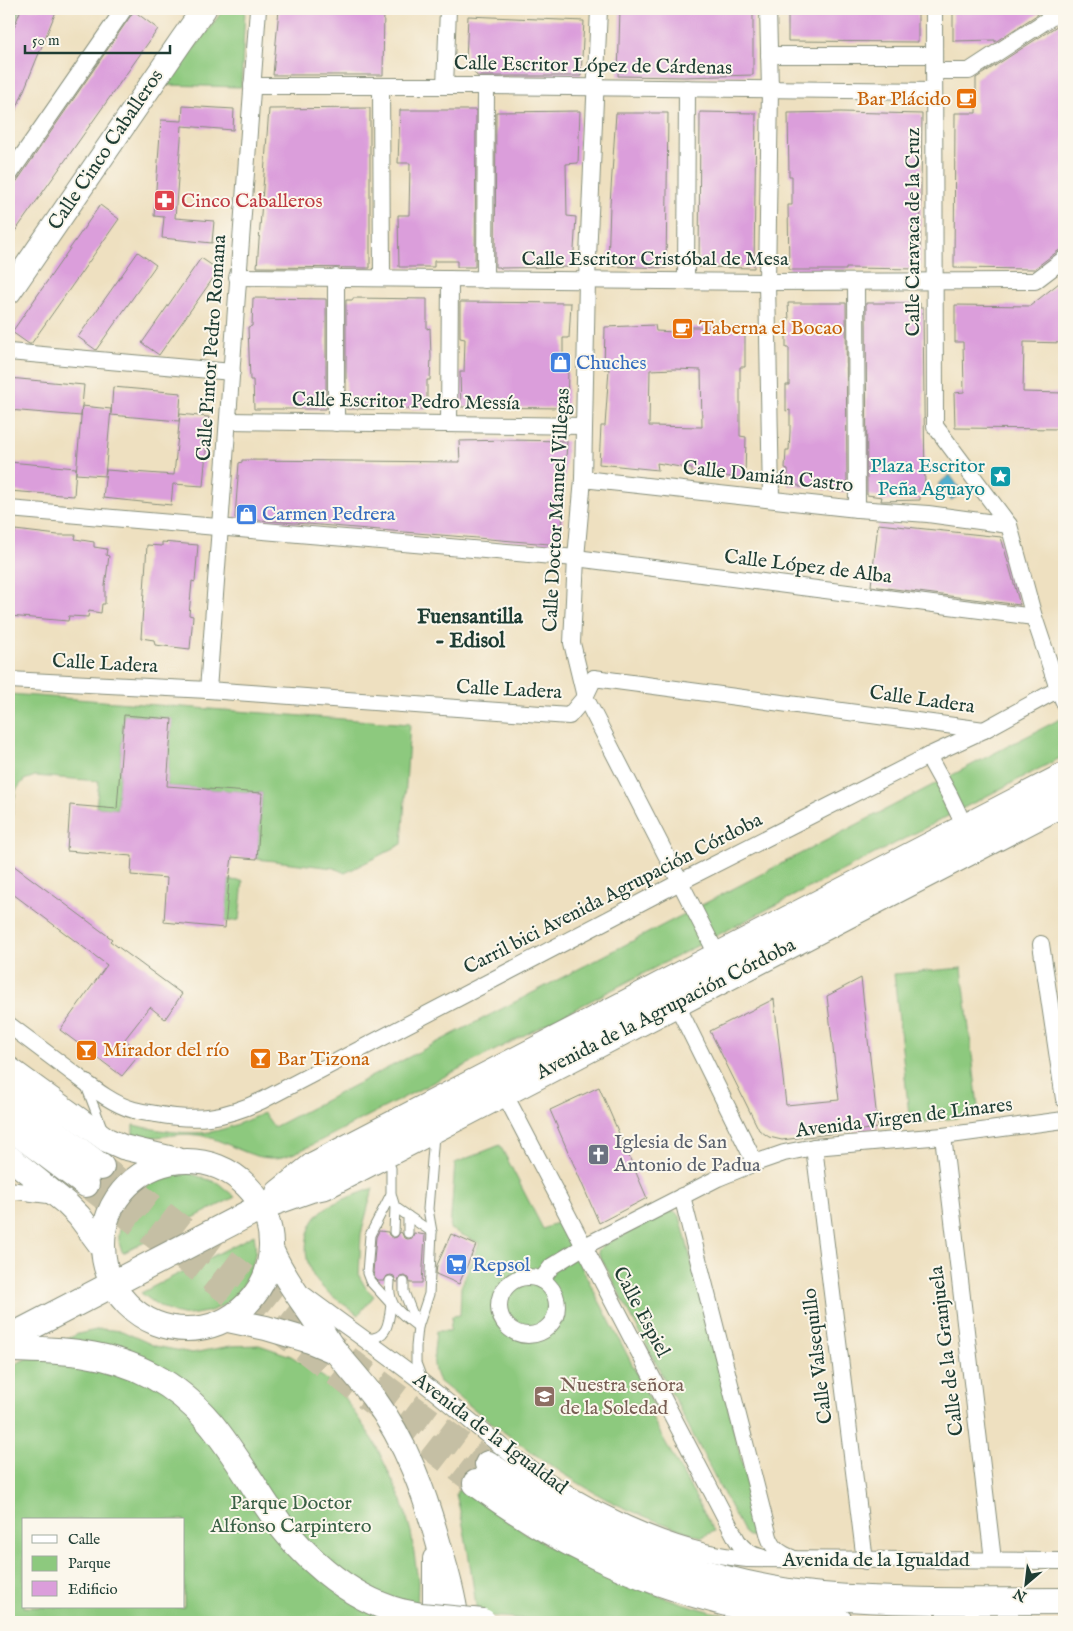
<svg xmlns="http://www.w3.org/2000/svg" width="1073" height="1631" font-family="'IM FELL English',serif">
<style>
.green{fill:#8dc97e;stroke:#568359;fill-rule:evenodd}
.water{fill:#51b0d0;stroke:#387682}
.building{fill:#db9edb;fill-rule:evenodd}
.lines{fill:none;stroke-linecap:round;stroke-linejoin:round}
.primary-tunnel{stroke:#c5bfa4;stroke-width:26;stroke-dasharray:26 13;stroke-linecap:butt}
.lane-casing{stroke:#868e7a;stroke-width:11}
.street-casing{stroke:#868e7a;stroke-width:18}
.secondary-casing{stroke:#868e7a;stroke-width:26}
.primary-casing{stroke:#868e7a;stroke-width:28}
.lane{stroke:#fff;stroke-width:9}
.street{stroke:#fff;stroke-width:16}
.secondary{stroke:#fff;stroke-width:24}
.primary{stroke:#fff;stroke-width:26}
.primary-bridge-casing{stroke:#868e7a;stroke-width:28;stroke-linecap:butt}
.primary-bridge{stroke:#fff;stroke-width:26}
.labels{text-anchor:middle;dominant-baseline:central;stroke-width:4;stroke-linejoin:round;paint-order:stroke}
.street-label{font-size:20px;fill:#1f3d34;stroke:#fbf7ec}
.food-label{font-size:20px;fill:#c56008;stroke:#fbf7ec;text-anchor:start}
.health-label{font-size:20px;fill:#be3a42;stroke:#fbf7ec;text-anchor:start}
.shop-label{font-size:20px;fill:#366cbe;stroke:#fbf7ec;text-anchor:start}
.culture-label{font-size:20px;fill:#0d838f;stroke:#fbf7ec;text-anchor:end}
.worship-label{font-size:20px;fill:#5b616d;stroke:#fbf7ec;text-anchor:start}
.education-label{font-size:20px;fill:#785e54;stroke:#fbf7ec;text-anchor:start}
.park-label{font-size:20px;fill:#3a6046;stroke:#fbf7ec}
.neighbourhood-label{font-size:21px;font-weight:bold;fill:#1f3d34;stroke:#fbf7ec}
</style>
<rect width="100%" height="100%" fill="#fbf7ec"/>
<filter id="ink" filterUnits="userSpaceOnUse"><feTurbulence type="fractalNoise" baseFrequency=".02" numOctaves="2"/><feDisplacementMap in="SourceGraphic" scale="10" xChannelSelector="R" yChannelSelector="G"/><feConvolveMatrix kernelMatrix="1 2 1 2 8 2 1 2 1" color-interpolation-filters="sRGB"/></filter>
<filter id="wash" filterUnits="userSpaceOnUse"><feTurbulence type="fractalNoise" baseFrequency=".0096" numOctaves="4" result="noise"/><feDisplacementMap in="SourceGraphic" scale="20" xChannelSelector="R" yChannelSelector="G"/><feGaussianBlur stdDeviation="1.12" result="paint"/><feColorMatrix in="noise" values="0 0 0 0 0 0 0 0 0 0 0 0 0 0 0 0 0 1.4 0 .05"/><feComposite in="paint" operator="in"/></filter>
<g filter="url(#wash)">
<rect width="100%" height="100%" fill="#eee0c0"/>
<g class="green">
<path d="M9,9H29L9,61Z"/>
<path d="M224,9H245L241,87L166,85Z"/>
<path d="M9,694L410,724L402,844L345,873L334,868L257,859L262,793L167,786L172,719L124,715L117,809L96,807L99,781L35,776L24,780L16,790L10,828Z"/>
<path d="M1064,717V756L310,1146C299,1151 286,1158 274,1158C247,1159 224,1138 197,1135C175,1132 156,1140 133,1137V1125C156,1130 186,1135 210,1132C229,1129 247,1120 264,1113L274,1127Z"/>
<path d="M229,880L243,881L239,920L225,922Z"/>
<path d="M962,968L979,1115L910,1124L894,974Z"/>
<path d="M500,1145L543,1229L558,1222L657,1412L651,1416L714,1531L702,1537C670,1526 637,1515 606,1499C546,1466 492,1424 439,1381C430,1365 435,1348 436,1331H450L452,1316L460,1315L461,1287L479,1243L450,1229L455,1163Z"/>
<path d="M189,1173L218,1183L235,1197L123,1253C108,1229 137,1186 162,1178C170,1175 180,1174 189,1173Z"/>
<path d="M373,1188L361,1234L359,1276L366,1288L374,1296L358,1315C345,1304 326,1294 316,1280C301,1260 303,1226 323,1210C334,1201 360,1194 373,1188Z"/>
<path d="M669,1212H675L680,1216L758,1525L759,1532L756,1536H748L744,1533L598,1252L599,1249L602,1246Z"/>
<path d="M254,1235C255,1241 256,1248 255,1254C250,1283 231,1309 201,1313C195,1314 187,1316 182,1315C166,1312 153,1302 141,1293Z"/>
<path d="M101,1329L122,1331L155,1346L192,1353L231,1346L259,1345L291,1356L326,1379L343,1396L374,1441L402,1501L411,1532L418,1581L417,1622H9V1367L78,1334ZM24,1520H184V1607H24Z"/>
<path d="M460,1488C482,1503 503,1519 526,1533C595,1575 678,1607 757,1622H560L477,1615C472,1574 466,1534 456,1494Z"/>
</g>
<path class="water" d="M950,475L963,493L951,500L938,484Z"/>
<g id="blocks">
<g class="building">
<path d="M21,9H57L9,127V40Z"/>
<path d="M279,9H384L383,75H273Z"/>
<path d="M620,9H753V75L684,77L618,76Z"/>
<path d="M788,9H918V42L788,41Z"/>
<path d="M953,9H1046L995,42V40L953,41Z"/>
<path d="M134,11L158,29L9,240V185L14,184L17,181Z"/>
<path d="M468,16L584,21L581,76H477L466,61Z"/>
<path d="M1063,22L1064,32V249L1058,251L1034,269L954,268L955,113H976V78Z"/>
<path d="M183,106L234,109L233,130L182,126L175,218L214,221L212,243L162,238L164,217L154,216L161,120L182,121Z"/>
<path d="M370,108V268L257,267L269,109Z"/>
<path d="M400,110H476L475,267H457V261H434V267H399L398,215H409L410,163H398Z"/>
<path d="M580,111L578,163L566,164L567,216L576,217L573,267L500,268V267H495L496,112Z"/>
<path d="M700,112L756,113L754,268L699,267Z"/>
<path d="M841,112L922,114L920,269L846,268V270H789L788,205H792V176H789L788,113Z"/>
<path d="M616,113H668L666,268L608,266L610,204Z"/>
<path d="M100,205L119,219L31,344H29L12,332Z"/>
<path d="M138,252L156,265L96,350L78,337Z"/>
<path d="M201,258L219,270L159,355L142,343Z"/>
<path d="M1064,279V343L1024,342L1023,392L1064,393V429L955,428L954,393L964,392L963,342H955V305L1030,306Z"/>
<path d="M253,298L326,299V409H254L253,380H250L248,327L252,326Z"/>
<path d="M353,298L427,299V329L430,328L431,357L430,380H427V409H346V300H353Z"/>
<path d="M460,302L571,303L569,338H563V371L568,372L567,408L461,407L460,372H464L465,339L460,338Z"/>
<path d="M788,303H846L847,492L830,491V489L823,490V488H807L806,487H799V485L788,486V469L785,468L786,450H789L790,432V410L786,411V385H789V348H786V320H789Z"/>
<path d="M866,303H920V308H923L925,493H920V500L881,501L882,497L867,495Z"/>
<path d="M655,325L656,331L675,332L691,331V327H745V367H740V436L746,437L745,478L692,474V469L657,463L658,470L599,464L601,426H605L609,369H604L605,327ZM675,369L701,370L702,427L649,426L650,370Z"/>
<path d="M9,378L84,385L81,416L9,410Z"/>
<path d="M113,387L181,393L179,421L111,415Z"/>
<path d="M82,406L111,409L105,476L76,474Z"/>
<path d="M180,414L209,417L203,486L173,484L171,505L103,498L106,470L174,475Z"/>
<path d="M510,440L567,441L561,545L235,518L239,463L242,462V460L460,462L459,441Z"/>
<path d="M9,462L76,468L74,496L9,491Z"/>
<path d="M878,524L1001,537L1020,605L871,586Z"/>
<path d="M15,530L58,535H76L75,539L94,542V547L107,549L106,555L109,556L105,586V604H102L101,613L89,611L88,617L69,616L68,621L9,616V534H15Z"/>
<path d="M162,542L198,545L195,582L192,581L189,615L193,616L190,649L155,645L154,640L141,638L147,545L162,546Z"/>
<path d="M124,715L172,719L167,786L262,793L257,859L232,857L229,880L225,928L164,922L167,878L131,875L132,856L67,851L70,805L117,809Z"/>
<path d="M9,862L112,939L110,941L182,994L165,1019L150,1007L125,1039L140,1054L122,1076L60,1030L107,965L9,891Z"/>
<path d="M861,978L878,1128L782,1140L769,1137L759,1130L710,1031L774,999L786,1105L839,1100L827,996Z"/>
<path d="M599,1087L647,1198L599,1223L550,1110Z"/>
<path d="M379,1231L388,1232L389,1235L393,1238L397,1237L400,1232L402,1233L404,1238L408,1239L412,1238L414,1233L425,1235L422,1283H410L409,1278L404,1276L400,1277L398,1282H396L394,1276L391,1275L387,1276L384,1281H378L375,1278L373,1272L376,1237Z"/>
<path d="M451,1234L476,1245L459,1284L436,1274L437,1265Z"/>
</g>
</g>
</g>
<g filter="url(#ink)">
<use href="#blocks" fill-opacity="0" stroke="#868e7a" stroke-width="1"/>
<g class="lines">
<g class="primary-tunnel">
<path d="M101,1167L247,1278L357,1366L488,1464"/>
<path d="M86,1184L348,1383L476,1483"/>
</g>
<defs>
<g id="lane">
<path d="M86,1086L103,1130"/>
<path d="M391,1194L395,1207L394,1232"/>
<path d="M395,1207L408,1216V1233"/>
<path d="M408,1216L432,1232"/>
<path d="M390,1281C387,1307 400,1312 418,1327"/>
<path d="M404,1282V1292L417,1325"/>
<path d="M364,1338C388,1341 389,1322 391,1304L370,1281L367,1273L370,1235L391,1194V1168L387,1162L383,1161"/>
<path d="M422,1379L416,1363V1347L418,1327L429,1294L432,1232L428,1209L434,1135"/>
</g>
<g id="street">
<path d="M599,9L587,280L583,479L576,558L572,643L585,697L722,964"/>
<path d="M768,9L770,89L767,282L771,498"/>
<path d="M934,9L935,426L1009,525L1034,617L1058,689L1064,702"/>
<path d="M769,55H934"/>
<path d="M934,71H969L1064,9"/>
<path d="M252,86H486L934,91"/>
<path d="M381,86L382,277"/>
<path d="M445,86L448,9"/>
<path d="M9,175L124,9"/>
<path d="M237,277L767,282L1035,281L1064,259"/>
<path d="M485,280L486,86"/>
<path d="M686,281L687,88"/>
<path d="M856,282L857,509"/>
<path d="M9,352L232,372"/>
<path d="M229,421L583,426"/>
<path d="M336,423V277"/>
<path d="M449,424L450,279"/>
<path d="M583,479L857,509L928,514L1009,525"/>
<path d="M9,509L576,558L1034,617"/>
<path d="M9,680L208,690L569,716L585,697L594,678L984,730"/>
<path d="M208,690L258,9"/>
<path d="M928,756L949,794L965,827"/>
<path d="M1041,944L1064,1099"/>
<path d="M673,997L755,1163"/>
<path d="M9,1025C29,1040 49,1055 69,1070C88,1084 111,1104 134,1110C141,1112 149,1113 156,1114C197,1122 225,1118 263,1100L680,882L928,756L984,730L1064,686"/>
<path d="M504,1093L737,1540C743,1550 750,1555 761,1557"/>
<path d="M943,1136L993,1560"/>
<path d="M814,1147L865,1561"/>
<path d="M9,1190L56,1196"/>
<path d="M682,1196L769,1537C773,1549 781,1554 792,1558"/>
<circle cx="528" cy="1306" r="29"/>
<path d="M541,1280L552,1266L583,1247L718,1178L755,1163L784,1153L814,1147L943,1136L1064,1120"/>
<path d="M304,1295C344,1325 386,1354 426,1385C457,1409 486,1435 517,1459C579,1506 669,1552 747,1559L1064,1561"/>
</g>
<g id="secondary">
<path d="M9,292L182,40L204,9"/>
<path d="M9,1069L107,1140L123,1147L177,1160"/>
<path d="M9,1157L67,1204L79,1216L102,1247"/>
<circle cx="187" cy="1245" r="84"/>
<path d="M272,1251C283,1276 299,1297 314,1319C322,1330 328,1343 337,1353C349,1368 362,1382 373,1397C407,1443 425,1494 440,1549C447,1573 454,1597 457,1622"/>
<path d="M228,1320L266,1328L310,1341L336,1352"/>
<path d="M435,1559V1622"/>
</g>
<g id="primary">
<path d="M9,1098L101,1167"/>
<path d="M9,1126L86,1184"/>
<path d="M279,1193L314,1165L1064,776"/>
<path d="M9,1338L263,1206L311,1189L325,1186L1064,803"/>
<path d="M9,1349C59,1350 107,1351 153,1376C209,1406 233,1455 267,1506C298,1553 346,1597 401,1612"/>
<path d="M488,1464C588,1536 699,1584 822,1596C902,1603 984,1601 1064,1601"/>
<path d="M476,1483C560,1546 655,1589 757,1610C785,1616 812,1621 840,1622"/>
</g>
</defs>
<use href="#lane" class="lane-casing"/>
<use href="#street" class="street-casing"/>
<use href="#secondary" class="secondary-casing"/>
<use href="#primary" class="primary-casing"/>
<use href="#lane" class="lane"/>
<use href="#street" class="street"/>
<use href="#secondary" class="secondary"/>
<use href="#primary" class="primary"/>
<defs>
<path id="primary-bridge" d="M401,1612L421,1616L483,1622"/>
</defs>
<use href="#primary-bridge" class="primary-bridge-casing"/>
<use href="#primary-bridge" class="primary-bridge"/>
</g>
</g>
<defs>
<symbol id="cafe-square" viewBox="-11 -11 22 22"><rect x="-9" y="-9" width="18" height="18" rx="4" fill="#e8710a" stroke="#fbf7ec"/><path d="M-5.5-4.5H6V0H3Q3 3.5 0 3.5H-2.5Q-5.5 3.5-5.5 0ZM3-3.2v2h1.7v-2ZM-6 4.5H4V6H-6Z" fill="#fff"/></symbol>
<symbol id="pharmacy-square" viewBox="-11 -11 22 22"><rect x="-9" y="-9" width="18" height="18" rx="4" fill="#e0444e" stroke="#fbf7ec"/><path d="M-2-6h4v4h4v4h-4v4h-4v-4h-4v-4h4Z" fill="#fff"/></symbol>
<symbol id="shop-square" viewBox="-11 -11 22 22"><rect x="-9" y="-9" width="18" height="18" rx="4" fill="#3f7fe0" stroke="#fbf7ec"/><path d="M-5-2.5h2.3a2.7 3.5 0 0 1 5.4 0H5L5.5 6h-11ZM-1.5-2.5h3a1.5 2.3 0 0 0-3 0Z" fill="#fff"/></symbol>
<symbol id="sight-square" viewBox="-11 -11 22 22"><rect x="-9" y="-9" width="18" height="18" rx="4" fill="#0f9aa8" stroke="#fbf7ec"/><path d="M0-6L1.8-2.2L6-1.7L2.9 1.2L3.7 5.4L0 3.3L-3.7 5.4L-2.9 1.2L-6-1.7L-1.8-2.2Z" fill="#fff"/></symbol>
<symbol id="bar-square" viewBox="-11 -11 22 22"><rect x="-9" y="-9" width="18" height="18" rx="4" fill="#e8710a" stroke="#fbf7ec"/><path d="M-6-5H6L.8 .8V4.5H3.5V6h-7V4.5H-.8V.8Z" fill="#fff"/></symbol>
<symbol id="church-square" viewBox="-11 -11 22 22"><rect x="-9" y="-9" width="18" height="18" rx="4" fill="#6b7280" stroke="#fbf7ec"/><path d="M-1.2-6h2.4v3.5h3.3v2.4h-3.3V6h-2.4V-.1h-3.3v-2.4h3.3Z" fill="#fff"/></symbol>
<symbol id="supermarket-square" viewBox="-11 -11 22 22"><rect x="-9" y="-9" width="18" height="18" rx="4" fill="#3f7fe0" stroke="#fbf7ec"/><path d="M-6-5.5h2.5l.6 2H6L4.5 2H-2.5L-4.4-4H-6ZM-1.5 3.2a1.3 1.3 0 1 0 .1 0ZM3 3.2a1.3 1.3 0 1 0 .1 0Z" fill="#fff"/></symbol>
<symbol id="school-square" viewBox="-11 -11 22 22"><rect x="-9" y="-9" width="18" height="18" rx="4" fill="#8d6e63" stroke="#fbf7ec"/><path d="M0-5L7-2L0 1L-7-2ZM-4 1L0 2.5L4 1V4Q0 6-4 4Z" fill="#fff"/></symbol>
</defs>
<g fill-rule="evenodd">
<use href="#cafe-square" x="954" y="86" width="25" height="25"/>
<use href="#pharmacy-square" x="152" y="188" width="25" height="25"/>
<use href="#cafe-square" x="670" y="316" width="25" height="25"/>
<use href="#shop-square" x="548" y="350" width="25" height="25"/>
<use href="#sight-square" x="988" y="464" width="25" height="25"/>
<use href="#shop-square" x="234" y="502" width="25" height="25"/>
<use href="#bar-square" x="74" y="1038" width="25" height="25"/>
<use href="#bar-square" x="248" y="1046" width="25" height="25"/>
<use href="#church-square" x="586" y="1142" width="25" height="25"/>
<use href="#supermarket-square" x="444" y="1252" width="25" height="25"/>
<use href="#school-square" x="532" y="1384" width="25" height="25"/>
</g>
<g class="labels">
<g class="street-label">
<text transform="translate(593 66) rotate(1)">Calle Escritor López de Cárdenas</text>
<text transform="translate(106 150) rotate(-56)">Calle Cinco Caballeros</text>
<text transform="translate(913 232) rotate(-90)">Calle Caravaca de la Cruz</text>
<text x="655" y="259">Calle Escritor Cristóbal de Mesa</text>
<text transform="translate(212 348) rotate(-86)">Calle Pintor Pedro Romana</text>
<text transform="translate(406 402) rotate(1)">Calle Escritor Pedro Messía</text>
<text transform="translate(768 477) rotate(6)">Calle Damián Castro</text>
<text transform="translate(557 510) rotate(-87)">Calle Doctor Manuel Villegas</text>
<text transform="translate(808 567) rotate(7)">Calle López de Alba</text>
<text transform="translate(105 664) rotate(3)">Calle Ladera</text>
<text transform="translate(509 690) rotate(3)">Calle Ladera</text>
<text transform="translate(922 700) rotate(8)">Calle Ladera</text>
<text transform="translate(613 894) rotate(-27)">Carril bici Avenida Agrupación Córdoba</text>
<text transform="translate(666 1009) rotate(-27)">Avenida de la Agrupación Córdoba</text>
<text transform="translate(904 1118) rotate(-7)">Avenida Virgen de Linares</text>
<text transform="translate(641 1312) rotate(62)">Calle Espiel</text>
<text transform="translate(947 1351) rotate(-97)">Calle de la Granjuela</text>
<text transform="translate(818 1356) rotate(-97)">Calle Valsequillo</text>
<text transform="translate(490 1434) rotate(37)">Avenida de la Igualdad</text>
<text x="876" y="1560">Avenida de la Igualdad</text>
</g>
<g class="food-label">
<text x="951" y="99" text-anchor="end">Bar Plácido</text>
<text x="699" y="328">Taberna el Bocao</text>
<text x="103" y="1050">Mirador del río</text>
<text x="277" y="1059">Bar Tizona</text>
</g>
<g class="health-label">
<text x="181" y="201">Cinco Caballeros</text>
</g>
<g class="shop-label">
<text x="576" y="363">Chuches</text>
<text x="262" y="514">Carmen Pedrera</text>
<text x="472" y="1265">Repsol</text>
</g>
<g class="culture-label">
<text x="985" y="466">Plaza Escritor<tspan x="985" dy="23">Peña Aguayo</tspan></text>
</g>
<g class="worship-label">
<text x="614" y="1142">Iglesia de San<tspan x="614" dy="23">Antonio de Padua</tspan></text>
</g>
<g class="education-label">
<text x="560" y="1385">Nuestra señora<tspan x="560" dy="23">de la Soledad</tspan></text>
</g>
<g class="park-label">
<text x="291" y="1503">Parque Doctor<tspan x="291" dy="23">Alfonso Carpintero</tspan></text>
</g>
<g class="neighbourhood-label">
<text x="470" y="617">Fuensantilla<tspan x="470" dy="24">- Edisol</tspan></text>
</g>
</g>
<rect width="1073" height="1631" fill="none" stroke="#fbf7ec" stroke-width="30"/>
<rect x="22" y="1518" width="162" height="90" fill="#fbf7ec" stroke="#a3ada2"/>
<rect x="32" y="1535" width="25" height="8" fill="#ffffff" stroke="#a3ada2"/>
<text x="68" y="1544" font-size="15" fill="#1f3d34">Calle</text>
<rect x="32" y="1556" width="25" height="15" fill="#8dc97e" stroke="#a3ada2"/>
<text x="68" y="1568" font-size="15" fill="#1f3d34">Parque</text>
<rect x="32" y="1581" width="25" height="15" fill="#db9edb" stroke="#a3ada2"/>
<text x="68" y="1594" font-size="15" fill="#1f3d34">Edificio</text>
<g transform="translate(1026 1584) rotate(208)" stroke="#fbf7ec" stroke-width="4" paint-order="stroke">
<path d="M0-4L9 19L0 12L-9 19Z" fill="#1f3d34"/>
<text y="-8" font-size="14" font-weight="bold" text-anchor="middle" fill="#1f3d34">N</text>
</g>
<path d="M25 45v8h145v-8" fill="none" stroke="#1f3d34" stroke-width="2.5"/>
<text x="32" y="45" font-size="15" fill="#1f3d34" stroke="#fbf7ec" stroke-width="4" paint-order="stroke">50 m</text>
</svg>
